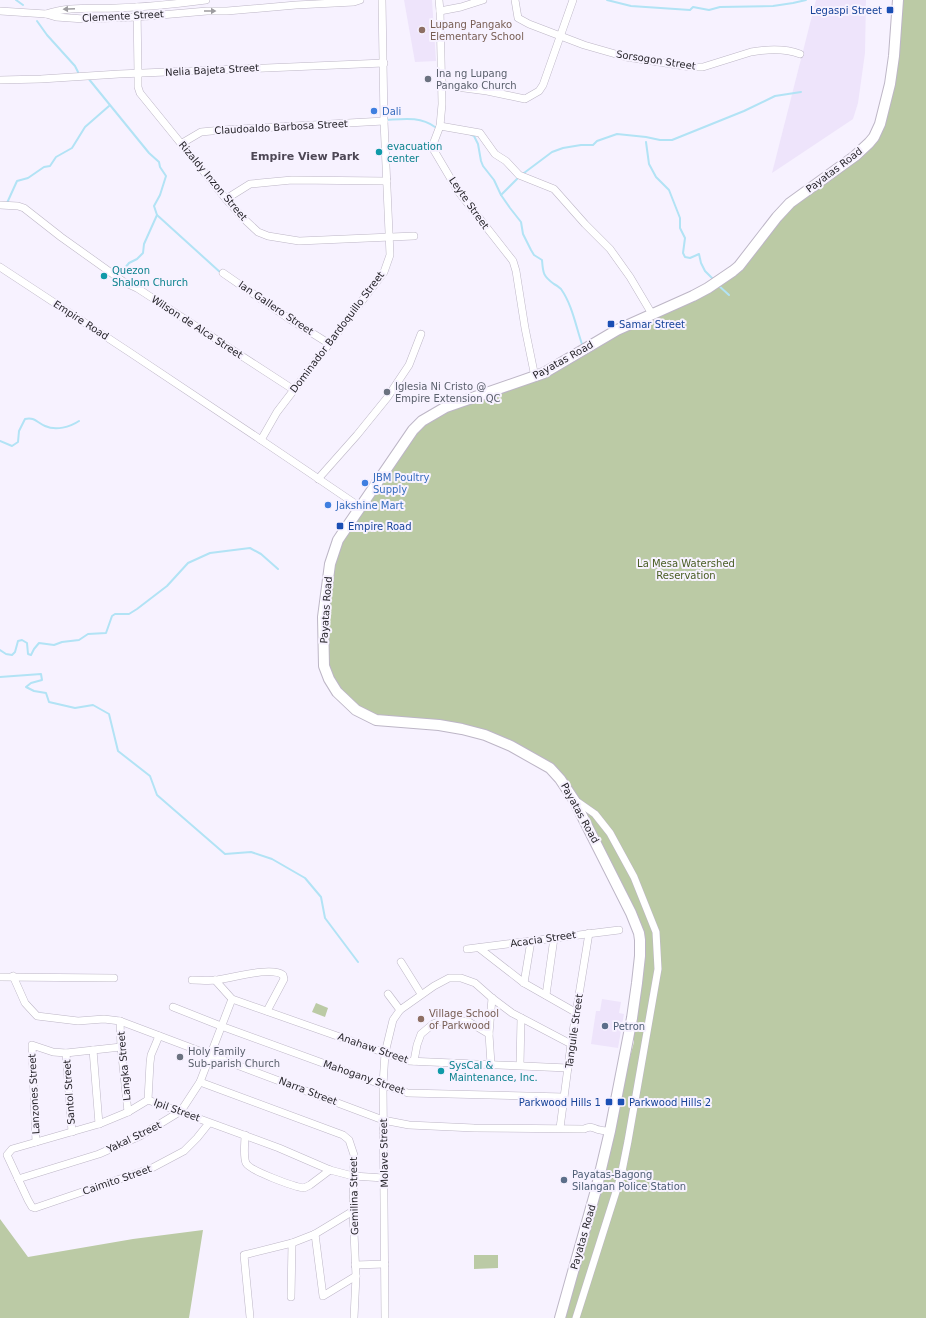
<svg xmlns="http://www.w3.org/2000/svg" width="926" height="1318" font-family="'DejaVu Sans',sans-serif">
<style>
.built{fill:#eee4fb}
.green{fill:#bbcaa5}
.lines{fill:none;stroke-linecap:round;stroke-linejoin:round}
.stream{stroke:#b2e3f5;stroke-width:2}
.street-casing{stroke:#bdb6c6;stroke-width:8}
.primary-casing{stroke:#bdb6c6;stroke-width:12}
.street{stroke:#fff;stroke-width:7}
.primary{stroke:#fff;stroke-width:10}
.oneway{fill:#9e9da0}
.transit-dot{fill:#1a4fb4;stroke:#f7f2ff;stroke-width:1.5}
.education-dot{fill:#8d6e63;stroke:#f7f2ff;stroke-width:1.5}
.worship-dot{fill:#6b7280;stroke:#f7f2ff;stroke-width:1.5}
.shop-dot{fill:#3f7fe0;stroke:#f7f2ff;stroke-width:1.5}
.culture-dot{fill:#0f9aa8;stroke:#f7f2ff;stroke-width:1.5}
.service-dot{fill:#5c6f8a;stroke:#f7f2ff;stroke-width:1.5}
.labels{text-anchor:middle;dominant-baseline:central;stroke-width:4;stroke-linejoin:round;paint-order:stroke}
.transit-label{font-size:10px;fill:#164399;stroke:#f7f2ff;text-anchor:start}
.street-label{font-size:10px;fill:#27252b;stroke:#f7f2ff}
.education-label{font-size:10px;fill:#785e54;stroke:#f7f2ff;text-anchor:start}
.worship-label{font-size:10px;fill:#5b616d;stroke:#f7f2ff;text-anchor:start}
.shop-label{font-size:10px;fill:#366cbe;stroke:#f7f2ff;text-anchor:start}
.culture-label{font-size:10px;fill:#0d838f;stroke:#f7f2ff;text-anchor:start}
.park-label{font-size:10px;fill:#495d24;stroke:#f7f2ff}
.service-label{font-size:10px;fill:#4e5e75;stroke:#f7f2ff;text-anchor:start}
.neighbourhood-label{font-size:11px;font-weight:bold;fill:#4d4755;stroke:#f7f2ff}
</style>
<rect width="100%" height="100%" fill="#f7f2ff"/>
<g class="built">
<path d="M404,0H432L436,61L415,62Z"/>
<path d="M816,0H866L865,53L858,103L853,119L772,173Z"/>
<path d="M602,999L621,1002L619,1013L624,1014L618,1048L591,1044L596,1011H600Z"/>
</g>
<g class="green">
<path d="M898,0H926V1318H560L634,1042L632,1018L640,940L566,784L499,738L396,722L357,707L333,682L324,650L336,551L422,421L540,375L733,271L777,217L855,156L878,131Z"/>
<path d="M316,1003L328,1008L325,1017L312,1012Z"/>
<path d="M0,1219L28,1257L133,1239L203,1230L189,1318H0Z"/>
<path d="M474,1255H498V1268L474,1269Z"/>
</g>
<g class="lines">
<g class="stream">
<path d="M16,0L23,5"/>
<path d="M607,0L631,6L690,10L693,7L709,10L720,7L773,6L793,3L806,0"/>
<path d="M37,21L47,35L75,66L78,72"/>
<path d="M88,78L149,153L159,162L160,167L166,176L160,195L154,206L157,215L144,244L143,253L137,259L129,263L120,274"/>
<path d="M386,120C403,119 420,116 435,127"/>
<path d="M470,134L474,136L478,144L481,161L483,166L494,180L501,195L510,208L521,222L523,234L531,250L534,255L542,260C543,273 543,276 554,284C556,285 559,287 561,289C573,306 576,328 583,347"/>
<path d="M646,142L649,164L656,177L669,190L680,218V228L685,238L683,253L685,257L690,258L699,254L701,263L705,271L714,280"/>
<path d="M524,173L552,152L563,148L581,145H593L597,141L617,134L646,137L660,140H672L744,111L775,96L801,92"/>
<path d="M501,195L518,178"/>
<path d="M7,203L17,181L28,178L44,167L50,166L56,157L72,148L85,127L109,106"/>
<path d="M157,215L221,273"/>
<path d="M718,285L729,295"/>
<path d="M0,441L12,446L18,442L19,431L25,419C35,417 36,422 45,426C56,431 70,427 79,421"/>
<path d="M0,650L6,654L12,655L15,652L18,641L22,640L27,643L28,654L31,655L34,649L39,643L54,645L62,642L79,640L88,634L106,633L112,616L115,614H129L137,609L167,586L188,563L210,553L250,548L261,554L278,569"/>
<path d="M0,677L41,674L42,680L31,683L26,687L34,691L46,693L49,702L75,708L93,705L109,714L118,751L150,776L157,795L225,854L251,852L272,859L305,878L321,897L325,918L358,962"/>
</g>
<defs>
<g id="street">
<path d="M439,0L440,11L442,104L440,126L432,147L458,191L513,261L516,271L525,328L535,377"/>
<path d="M515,0L518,18L529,24L584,45L626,57L691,67H703L751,52C768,49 784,48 800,54"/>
<path d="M137,7L138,74V87L140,93L226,199L243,218L258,232L268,236L299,241L414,236"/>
<path d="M0,11L46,14L56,17L84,19L137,17L184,13L207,11H227L296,5L354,2L360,0"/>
<path d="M440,11L461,7L483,0"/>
<path d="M46,14C68,6 93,9 116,8C146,7 176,4 206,0"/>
<path d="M0,80L41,79L119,74L384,63"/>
<path d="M441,85L487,91L525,99L539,91L543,85L573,0"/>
<path d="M440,126L480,133L495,154L506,161L519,175L554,189L585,224L610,249L630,277L652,314"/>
<path d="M182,145L184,142L201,132L222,130L384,121"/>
<path d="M226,199L250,184L292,180L387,181"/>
<path d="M0,205L18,206L24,208L61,237L124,282L137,288L294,390"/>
<path d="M0,267C121,346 241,426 360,507"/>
<path d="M223,273L288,318L328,343"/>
<path d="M261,440L277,412L384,272L390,255L384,121L382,0"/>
<path d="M318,479L357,435L387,398L409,365L421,334"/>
<path d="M575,800L595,814L610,833L634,877L656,932L658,969L628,1141L621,1176L576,1318"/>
<path d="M479,948L524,983L575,1012"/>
<path d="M467,949L619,930"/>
<path d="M401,962L421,994"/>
<path d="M13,976L25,1003L37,1016L78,1021L104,1019L120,1021L383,1120L409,1125L474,1128L584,1129C593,1125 593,1129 600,1130C603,1131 607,1131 610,1131"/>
<path d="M0,977L114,978"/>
<path d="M192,980C200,980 209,981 217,980C232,978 272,966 283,975L284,979L267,1011"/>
<path d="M215,980L232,999L408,1061L568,1068"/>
<path d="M524,983L531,941"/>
<path d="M546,995L554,938"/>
<path d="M173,1007L221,1026L383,1085L408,1093L564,1097"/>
<path d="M400,1010L434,986L449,978H461L475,983L492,998L512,1013L571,1044"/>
<path d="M120,1021L121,1047L128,1112"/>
<path d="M93,1050L99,1124"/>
<path d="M66,1053L72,1132"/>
<path d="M414,1061L417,1045L421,1034L433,1024L446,1019L469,1022L489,1034"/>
<path d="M491,1064L489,1034L492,998"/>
<path d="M520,1065L521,1018"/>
<path d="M200,1082L343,1135L349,1140L354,1155L353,1211L356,1276L354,1318"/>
<path d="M148,1100L150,1063L151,1055L159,1036"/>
<path d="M209,1123L197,1138L184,1151L152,1168L35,1208L32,1207L28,1200L7,1155L12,1149L99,1124L128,1112L148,1100L279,1148L330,1170L353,1176L384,1178"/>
<path d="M560,1128L571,1044L589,933"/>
<path d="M245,1135C245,1143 243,1156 246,1163C250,1171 295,1187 304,1188L310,1185L330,1170"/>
<path d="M36,1142L32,1045L53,1052L66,1053L121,1047"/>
<path d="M18,1179L99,1154L140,1136L181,1111L200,1082L232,999"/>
<path d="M315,1234L323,1296L356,1276"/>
<path d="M355,1265L385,1264"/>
<path d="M291,1297L292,1243"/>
<path d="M250,1317L244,1255L292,1243L315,1234L353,1211"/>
<path d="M385,1318L383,1085L385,1053L393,1020L400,1010L388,994"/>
</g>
<path id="primary" d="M560,1318L596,1190L610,1131L632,1018L637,983L640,956V940L639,933L631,913L574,800L560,779L550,768L511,746L485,735L462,729L439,725L376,720L356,710L337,692L329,679L324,666L323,617L330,564L338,540L342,534L413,430L422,421L446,407L544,373L617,330L693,296L708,288L733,271L739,266L777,217L790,203L855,156L869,143L874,137L880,124L890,84L894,56L898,0"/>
</defs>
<use href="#street" class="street-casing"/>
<use href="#primary" class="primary-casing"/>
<use href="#street" class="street"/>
<use href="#primary" class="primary"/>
</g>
<defs><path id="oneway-solid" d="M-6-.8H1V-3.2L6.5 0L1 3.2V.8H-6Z"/></defs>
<g class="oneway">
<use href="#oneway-solid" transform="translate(69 9) rotate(178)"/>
<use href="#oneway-solid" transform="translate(210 11)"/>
</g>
<g class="transit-dot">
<rect x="886" y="6" width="8" height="8" rx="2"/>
<rect x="607" y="320" width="8" height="8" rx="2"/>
<rect x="336" y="522" width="8" height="8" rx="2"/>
<rect x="605" y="1098" width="8" height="8" rx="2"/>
<rect x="617" y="1098" width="8" height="8" rx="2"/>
</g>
<g class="education-dot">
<circle cx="422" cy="30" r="4"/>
<circle cx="421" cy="1019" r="4"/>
</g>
<g class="worship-dot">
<circle cx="428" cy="79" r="4"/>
<circle cx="387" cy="392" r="4"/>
<circle cx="180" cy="1057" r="4"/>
</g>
<g class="shop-dot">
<circle cx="374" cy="111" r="4"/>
<circle cx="365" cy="483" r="4"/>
<circle cx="328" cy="505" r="4"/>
</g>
<g class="culture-dot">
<circle cx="379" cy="152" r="4"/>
<circle cx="104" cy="276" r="4"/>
<circle cx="441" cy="1071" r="4"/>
</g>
<g class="service-dot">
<circle cx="605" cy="1026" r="4"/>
<circle cx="564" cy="1180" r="4"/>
</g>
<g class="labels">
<g class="transit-label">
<text x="882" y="10" text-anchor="end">Legaspi Street</text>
<text x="619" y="324">Samar Street</text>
<text x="348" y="526">Empire Road</text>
<text x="601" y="1102" text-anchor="end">Parkwood Hills 1</text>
<text x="629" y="1102">Parkwood Hills 2</text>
</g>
<g class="street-label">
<text transform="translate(123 16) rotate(-3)">Clemente Street</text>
<text transform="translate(656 60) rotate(9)">Sorsogon Street</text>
<text transform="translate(212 70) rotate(-3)">Nelia Bajeta Street</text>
<text transform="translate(281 127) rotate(-3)">Claudoaldo Barbosa Street</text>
<text transform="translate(834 170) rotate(-37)">Payatas Road</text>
<text transform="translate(213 181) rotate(50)">Rizaldy Inzon Street</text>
<text transform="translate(469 203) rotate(55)">Leyte Street</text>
<text transform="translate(276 308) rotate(34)">Ian Gallero Street</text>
<text transform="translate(81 320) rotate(33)">Empire Road</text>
<text transform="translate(197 327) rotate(33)">Wilson de Alca Street</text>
<text transform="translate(337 332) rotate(-53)">Dominador Bardoquillo Street</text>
<text transform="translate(563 360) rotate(-29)">Payatas Road</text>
<text transform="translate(326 610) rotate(-86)">Payatas Road</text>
<text transform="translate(580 813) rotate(61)">Payatas Road</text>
<text transform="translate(543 939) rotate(-8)">Acacia Street</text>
<text transform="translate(574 1031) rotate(-82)">Tanguile Street</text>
<text transform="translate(373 1048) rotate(19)">Anahaw Street</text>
<text transform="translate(124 1066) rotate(-95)">Langka Street</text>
<text transform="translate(364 1077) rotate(19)">Mahogany Street</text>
<text transform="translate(308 1091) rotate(21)">Narra Street</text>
<text transform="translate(69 1092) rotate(-94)">Santol Street</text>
<text transform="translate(34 1094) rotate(-93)">Lanzones Street</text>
<text transform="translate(177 1110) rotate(20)">Ipil Street</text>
<text transform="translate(134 1137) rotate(-26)">Yakal Street</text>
<text transform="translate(384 1153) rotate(-91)">Molave Street</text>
<text transform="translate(117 1180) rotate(-19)">Caimito Street</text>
<text transform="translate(354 1196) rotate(-91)">Gemilina Street</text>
<text transform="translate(583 1237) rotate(-74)">Payatas Road</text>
</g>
<g class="education-label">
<text x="430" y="24">Lupang Pangako<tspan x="430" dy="12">Elementary School</tspan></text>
<text x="429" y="1013">Village School<tspan x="429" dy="12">of Parkwood</tspan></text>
</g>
<g class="worship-label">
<text x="436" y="73">Ina ng Lupang<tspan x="436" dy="12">Pangako Church</tspan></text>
<text x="395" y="386">Iglesia Ni Cristo @<tspan x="395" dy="12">Empire Extension QC</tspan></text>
<text x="188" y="1051">Holy Family<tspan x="188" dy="12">Sub-parish Church</tspan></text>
</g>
<g class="shop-label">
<text x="382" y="111">Dali</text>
<text x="373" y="477">JBM Poultry<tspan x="373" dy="12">Supply</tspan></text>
<text x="336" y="505">Jakshine Mart</text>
</g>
<g class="culture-label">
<text x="387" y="146">evacuation<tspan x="387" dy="12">center</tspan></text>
<text x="112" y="270">Quezon<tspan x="112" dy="12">Shalom Church</tspan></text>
<text x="449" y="1065">SysCal &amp;<tspan x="449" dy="12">Maintenance, Inc.</tspan></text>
</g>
<g class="park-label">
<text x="686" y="563">La Mesa Watershed<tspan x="686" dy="12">Reservation</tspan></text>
</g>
<g class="service-label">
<text x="613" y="1026">Petron</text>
<text x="572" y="1174">Payatas-Bagong<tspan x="572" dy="12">Silangan Police Station</tspan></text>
</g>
<g class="neighbourhood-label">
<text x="305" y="156">Empire View Park</text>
</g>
</g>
</svg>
